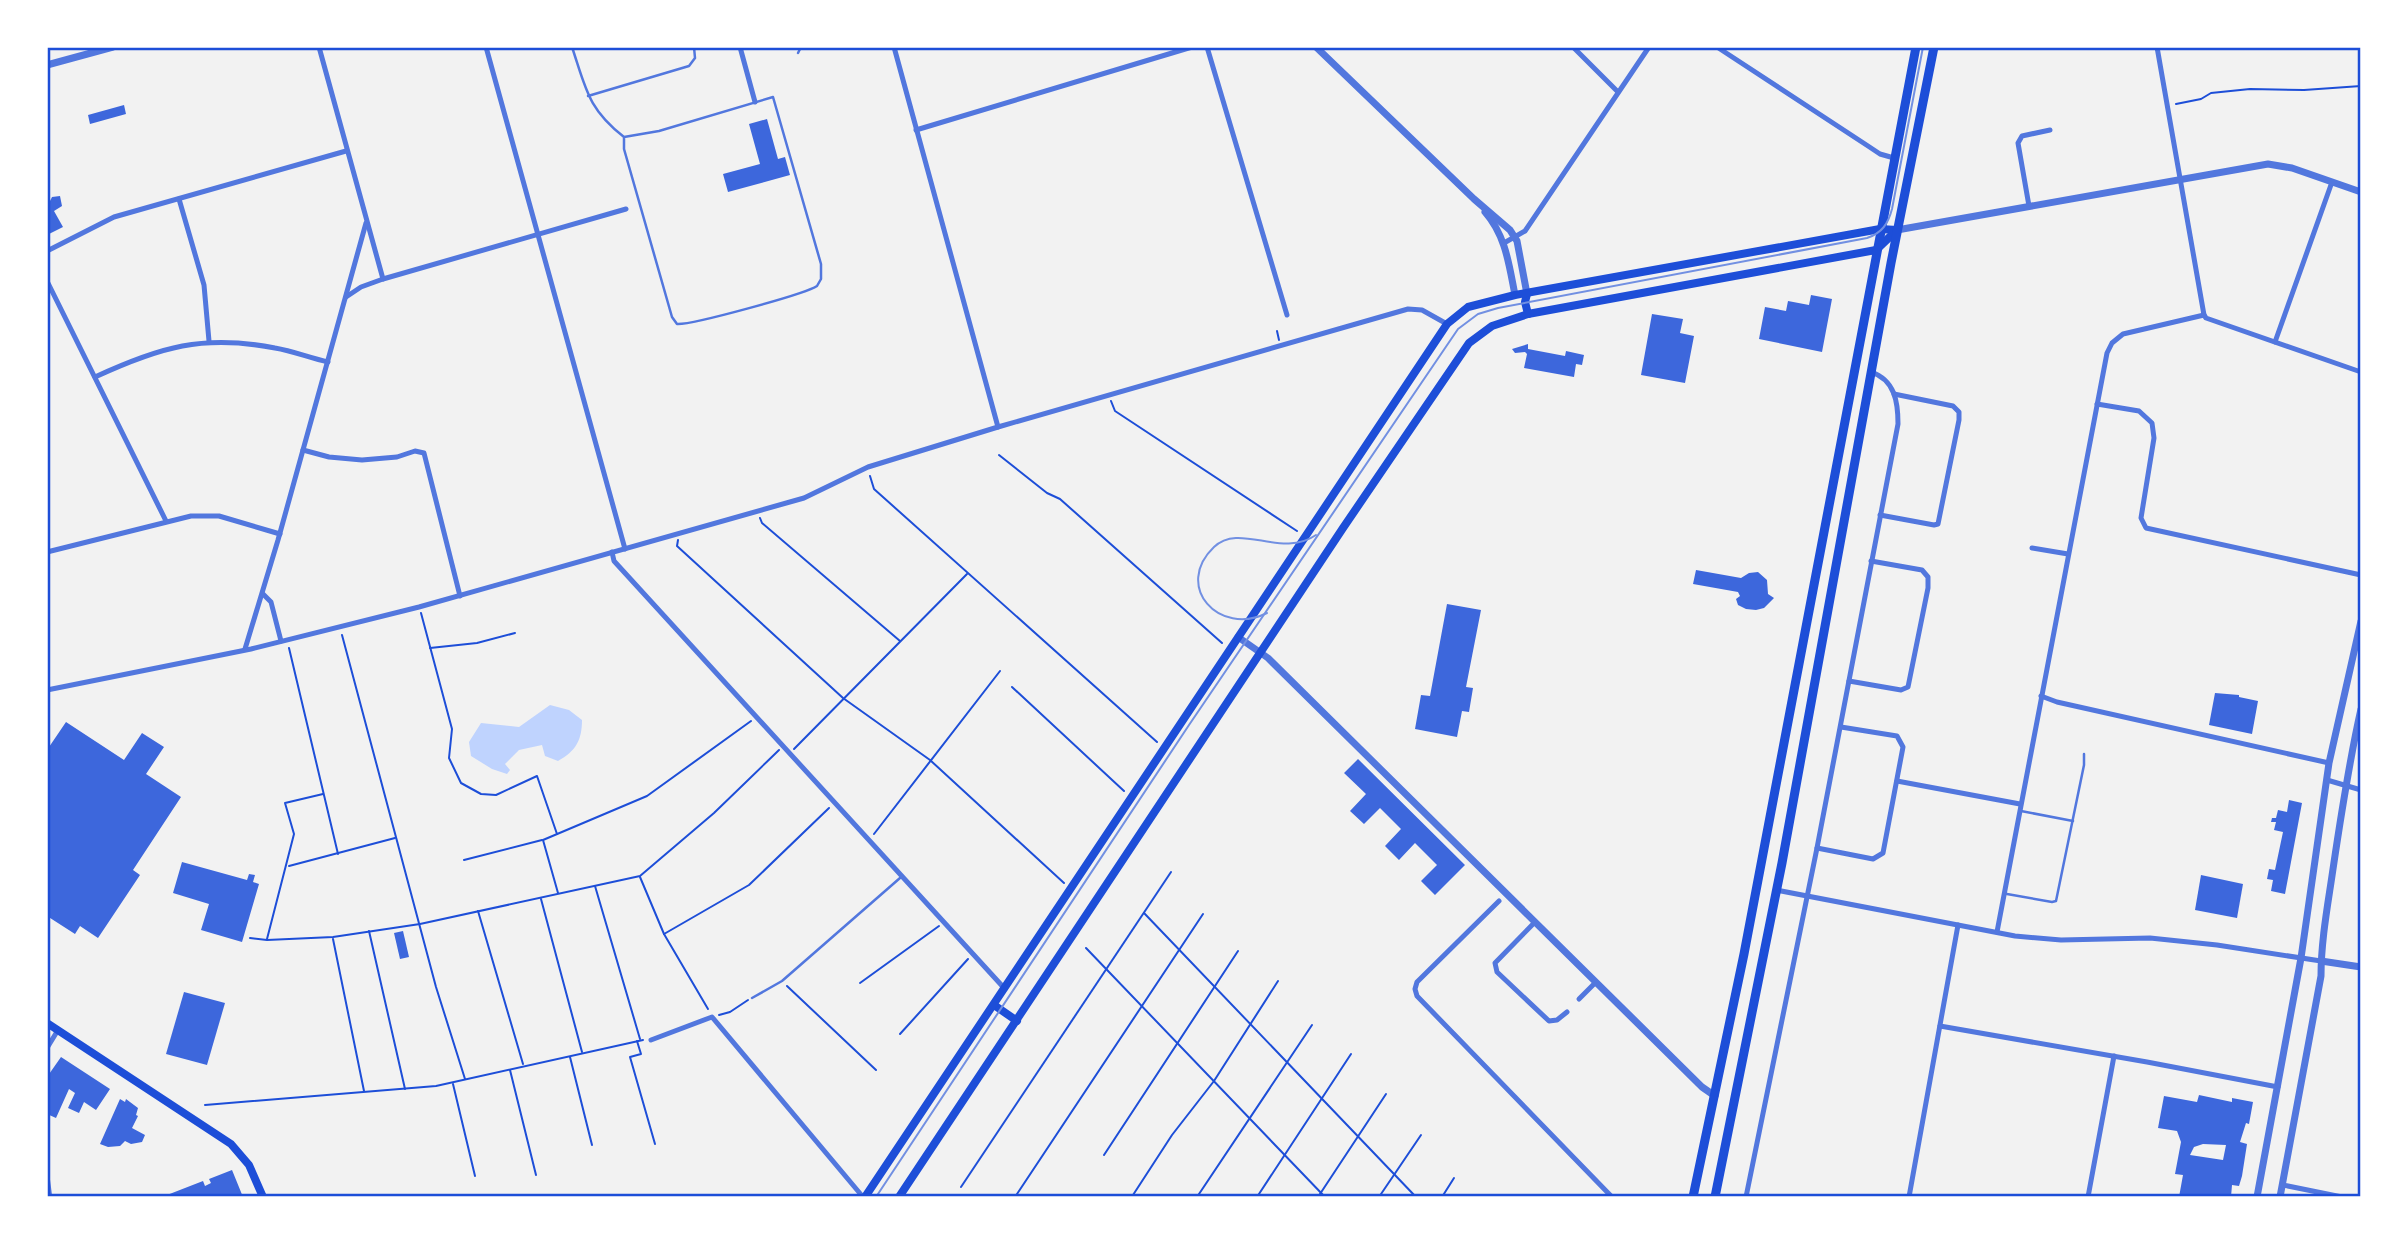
<svg xmlns="http://www.w3.org/2000/svg" width="2408" height="1244" font-family="'Crimson Pro',serif">
<style>
.water{fill:#bfd3fe}
.building{fill:#3d67dc;fill-rule:evenodd}
.lines{fill:none;stroke-linecap:round;stroke-linejoin:round}
.path{stroke:#1d4ed8;stroke-width:2}
.service{stroke:#5277de;stroke-width:2.5}
.minor{stroke:#5277de;stroke-width:5}
.tertiary{stroke:#5277de;stroke-width:7}
.secondary{stroke:#1d4ed8;stroke-width:8}
.primary{stroke:#1d4ed8;stroke-width:9}
.tram{stroke:#7290e2;stroke-width:2}
.neatline{fill:none;stroke:#1d4ed8;stroke-width:2.5}
</style>
<rect width="100%" height="100%" fill="#f2f2f2"/>
<path class="water" d="M550,705L569,710L582,720C582,740 576,751 558,761L545,756L542,745L519,750L505,764L510,770L507,774L492,769L471,756L469,742L481,723L519,727Z"/>
<g class="building">
<path d="M124,105L126,114L90,124L88,115Z"/>
<path d="M767,119L778,159L785,157L790,175L728,192L723,174L760,164L749,124Z"/>
<path d="M47,196L50,201L52,197L60,196L62,206L54,211L63,227L47,235Z"/>
<path d="M1811,295L1832,299L1822,352L1759,339L1765,307L1786,311L1788,301L1809,305Z"/>
<path d="M1652,314L1683,319L1680,333L1694,336L1685,383L1641,375Z"/>
<path d="M1528,344V349L1565,356L1566,351L1584,355L1582,365L1576,364L1574,377L1524,368L1527,354L1525,352L1515,353L1512,349Z"/>
<path d="M1696,570L1741,578L1749,573L1758,572L1767,580L1768,594L1774,598L1764,608L1756,610L1746,609L1738,605L1736,599L1740,596L1738,592L1693,584Z"/>
<path d="M1447,604L1481,610L1466,687L1473,688L1469,712L1462,711L1457,737L1415,729L1421,695L1430,696Z"/>
<path d="M2215,693L2239,695V697L2258,701L2252,734L2209,725Z"/>
<path d="M66,722L124,760L142,733L164,747L146,774L181,797L133,870L140,875L98,938L80,926L75,934L47,916V750Z"/>
<path d="M1358,759L1465,865L1435,895L1421,881L1437,865L1415,843L1399,860L1385,846L1401,829L1380,808L1364,824L1350,811L1366,794L1344,773Z"/>
<path d="M2289,800L2302,803L2285,894L2271,891L2273,880L2267,879L2269,869L2275,870L2283,832L2274,830L2276,822H2271L2272,818H2276L2278,810L2287,812Z"/>
<path d="M182,862L247,880L249,874L255,875L253,882L259,884L242,942L201,930L209,904L173,893Z"/>
<path d="M2201,875L2243,884L2237,918L2195,910Z"/>
<path d="M403,931L409,957L400,959L394,933Z"/>
<path d="M184,992L225,1003L207,1065L166,1054Z"/>
<path d="M61,1057L110,1089L96,1110L84,1102L79,1113L68,1108L75,1093L69,1089L56,1118L47,1114V1077Z"/>
<path d="M2199,1095L2232,1102V1098L2253,1102L2249,1124L2246,1123L2240,1142L2247,1144L2242,1176L2239,1186L2232,1185L2231,1197H2179L2183,1175L2175,1174L2181,1142L2177,1131L2158,1128L2164,1096L2197,1102ZM2203,1144L2226,1145L2223,1160L2190,1155L2194,1147Z"/>
<path d="M120,1099L125,1102L126,1099L138,1108L136,1115L138,1116L132,1128L145,1135L142,1142L131,1144L125,1141L120,1146L108,1147L100,1144Z"/>
<path d="M232,1170L243,1197H216L215,1194L209,1197H168L167,1195L203,1181L205,1186L211,1183L209,1179Z"/>
</g>
<g class="lines">
<g class="path">
<path d="M2176,104L2201,99L2211,93L2250,89L2304,90L2361,86"/>
<path d="M1277,331L1279,340"/>
<path d="M1111,401L1115,411L1297,531"/>
<path d="M999,455L1047,493L1060,499L1222,643"/>
<path d="M870,476L874,489L1157,742"/>
<path d="M760,518L762,523L900,641"/>
<path d="M678,540L677,546L843,698L930,760L1064,883"/>
<path d="M421,613L452,729L449,758L461,783L481,794L496,795L537,776L557,834"/>
<path d="M342,635L436,987L465,1079"/>
<path d="M289,648L338,854"/>
<path d="M430,648L477,643L515,633"/>
<path d="M1012,687L1124,791"/>
<path d="M794,749L967,574"/>
<path d="M874,834L1000,671"/>
<path d="M464,860L542,840"/>
<path d="M289,866L395,838"/>
<path d="M640,877L664,934L708,1009"/>
<path d="M595,886L640,1039"/>
<path d="M558,893L543,840L647,796L751,721"/>
<path d="M541,899L582,1052"/>
<path d="M478,911L523,1064"/>
<path d="M1144,913L1416,1197"/>
<path d="M369,931L405,1089"/>
<path d="M664,934L749,885L829,808"/>
<path d="M250,938L267,940L333,937L420,924L640,876L714,813L779,750"/>
<path d="M267,939L294,834L285,803L323,794"/>
<path d="M333,939L364,1091"/>
<path d="M1086,948L1325,1197"/>
<path d="M860,983L939,926"/>
<path d="M787,986L876,1070"/>
<path d="M719,1015L730,1012L748,1000"/>
<path d="M900,1034L968,959"/>
<path d="M637,1041L641,1054L630,1057L655,1144"/>
<path d="M570,1057L592,1145"/>
<path d="M510,1070L536,1175"/>
<path d="M453,1084L475,1176"/>
<path d="M205,1105L436,1086L643,1040"/>
<path d="M1104,1155L1238,951"/>
<path d="M961,1187L1171,872"/>
<path d="M1133,1195L1172,1135L1214,1081L1278,981"/>
<path d="M1015,1197L1203,914"/>
<path d="M1197,1197L1312,1025"/>
<path d="M1257,1197L1351,1054"/>
<path d="M1318,1197L1386,1094"/>
<path d="M1379,1197L1421,1135"/>
<path d="M1442,1197L1454,1178"/>
</g>
<g class="service">
<path d="M572,47C586,89 588,109 624,137V149L672,317L677,324C692,325 805,294 817,286L821,279V264L773,97L659,131L624,137"/>
<path d="M798,53L801,47"/>
<path d="M588,96L689,66L695,58L694,47"/>
<path d="M2021,811L2073,821"/>
<path d="M2007,894L2052,902L2056,901L2084,765V754"/>
<path d="M752,998L782,981L900,878"/>
<path d="M48,1174L51,1197"/>
</g>
<g class="minor">
<path d="M319,47L383,279"/>
<path d="M486,47L625,549"/>
<path d="M740,47L755,102"/>
<path d="M894,47L998,427"/>
<path d="M1207,47L1287,315"/>
<path d="M1573,47L1618,92"/>
<path d="M1717,47L1868,146L1880,154L1894,158"/>
<path d="M2157,47L2204,315"/>
<path d="M916,130L1192,47"/>
<path d="M179,199L204,285L209,341"/>
<path d="M2029,206L2018,143L2022,136L2050,130"/>
<path d="M1504,243L1525,231L1649,47"/>
<path d="M47,251L114,217L346,151"/>
<path d="M47,281L166,521"/>
<path d="M346,297L361,287L383,279L626,209"/>
<path d="M2275,342L2332,182"/>
<path d="M95,377C160,347 203,334 275,348C293,351 310,358 328,362"/>
<path d="M2097,404L2139,411L2152,423L2154,438L2141,518L2146,528L2361,575"/>
<path d="M303,450L329,457L362,460L397,457L415,451L424,453L460,596"/>
<path d="M1880,515L1934,525L1938,524L1959,420V412L1953,406L1894,394"/>
<path d="M2032,548L2068,554"/>
<path d="M47,552L191,516H219L280,534"/>
<path d="M612,552L614,561L1005,989"/>
<path d="M263,594L271,602L281,641"/>
<path d="M245,649L278,540L366,223"/>
<path d="M1849,681L1901,690L1908,687L1928,588V577L1922,570L1871,561"/>
<path d="M47,690L251,649L419,607L804,498L868,467L998,427L1408,309L1422,310L1447,324"/>
<path d="M2041,696L2057,702L2329,763"/>
<path d="M2327,780L2361,790"/>
<path d="M1897,781L2020,804"/>
<path d="M1817,848L1873,859L1883,853L1903,747L1897,736L1841,727"/>
<path d="M1776,890L2015,936L2061,940L2150,938L2217,945L2321,961"/>
<path d="M1499,901L1417,982L1415,989L1417,996L1612,1197"/>
<path d="M1535,922L1495,963L1497,972L1549,1021L1557,1020L1567,1012"/>
<path d="M1997,932L2107,353L2112,343L2123,334L2204,315L2206,318L2361,372"/>
<path d="M1579,999L1596,982"/>
<path d="M1940,1026L2147,1062L2278,1087"/>
<path d="M651,1040L712,1017L863,1197"/>
<path d="M47,1048L58,1030"/>
<path d="M2283,1185L2342,1197"/>
<path d="M1746,1197L1817,848L1898,424C1898,402 1895,380 1871,372"/>
<path d="M1909,1197L1958,925"/>
<path d="M2088,1197L2114,1056"/>
</g>
<g class="tertiary">
<path d="M1316,47L1474,199L1510,230L1517,241L1527,294"/>
<path d="M47,65L113,47"/>
<path d="M1485,212C1506,236 1509,265 1515,295"/>
<path d="M1897,230L2268,164L2292,168L2361,192"/>
<path d="M1238,637L1268,658L1702,1087L1715,1096"/>
<path d="M2321,961L2361,967"/>
<path d="M2257,1197L2301,958L2329,763L2361,621"/>
<path d="M2280,1197L2321,976C2321,940 2328,904 2333,869C2341,815 2349,762 2361,709"/>
</g>
<g class="secondary">
<path d="M1527,294L1525,302L1528,314"/>
<path d="M994,1005L1017,1021"/>
<path d="M47,1023L231,1144L249,1165L263,1197"/>
<path d="M865,1197L1447,324L1468,307L1515,295L1880,229L1897,230"/>
<path d="M899,1197L1343,528L1469,343L1492,326L1528,314L1876,250L1897,230"/>
</g>
<g class="primary">
<path d="M1693,1197L1744,954L1916,47"/>
<path d="M1715,1197L1782,863L1891,263L1934,47"/>
</g>
<g class="tram">
<path d="M1267,613C1219,637 1173,586 1214,547C1240,522 1281,559 1316,535"/>
<path d="M876,1197L1189,725L1458,329L1478,314L1498,308L1867,238C1882,233 1888,224 1892,209L1923,47"/>
</g>
</g>
<rect width="2408" height="1244" fill="none" stroke="#ffffff" stroke-width="98"/>
<rect x="49" y="49" width="2310" height="1146" class="neatline"/>
</svg>
